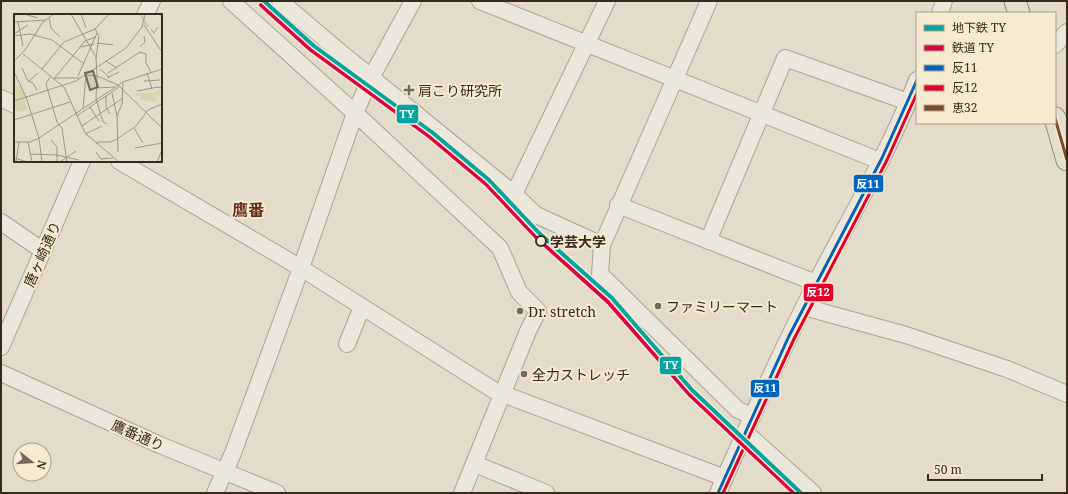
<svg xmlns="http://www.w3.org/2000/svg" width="1068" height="494" font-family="'Noto Serif','Noto Sans JP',serif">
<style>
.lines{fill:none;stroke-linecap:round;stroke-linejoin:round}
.minor-casing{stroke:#a9a194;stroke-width:18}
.major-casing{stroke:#8e867b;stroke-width:23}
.minor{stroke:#ece7dd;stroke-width:16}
.major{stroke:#e4decf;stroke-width:21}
.bus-1-casing{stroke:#f6ebd0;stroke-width:6}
.bus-2-casing{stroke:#f6ebd0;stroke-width:6}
.bus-3-casing{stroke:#f6ebd0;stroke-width:6}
.bus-1{stroke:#0065bd;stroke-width:3}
.bus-2{stroke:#e4002b;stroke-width:3}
.bus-3{stroke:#7a4b2a;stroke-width:3}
.rail-1-casing{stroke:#f6ebd0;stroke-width:7}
.rail-1{stroke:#da0442;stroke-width:4}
.metro-1-casing{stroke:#f6ebd0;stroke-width:7}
.metro-1{stroke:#04a4a3;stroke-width:4}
.poi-dot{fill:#74685a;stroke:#f6ebd0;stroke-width:1.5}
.stop-dot{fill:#f6ebd0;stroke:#38291d;stroke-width:2}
.labels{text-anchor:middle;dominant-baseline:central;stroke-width:4;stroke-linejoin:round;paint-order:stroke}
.poi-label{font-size:14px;fill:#38291d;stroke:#f6ebd0;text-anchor:start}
.stop-label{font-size:14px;font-weight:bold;fill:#38291d;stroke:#f6ebd0;text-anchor:start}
.street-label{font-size:14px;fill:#38291d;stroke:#f6ebd0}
.quarter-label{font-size:16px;font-weight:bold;fill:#65291b;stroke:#f6ebd0}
.inset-river{fill:none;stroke:#b6c9bd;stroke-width:2}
.inset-road{fill:none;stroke:#9f9485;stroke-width:1}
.view{fill:#74685a;fill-opacity:0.15;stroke:#74685a;stroke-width:2}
.inset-edge{fill:none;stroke:#38291d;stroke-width:2}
.line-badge{stroke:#f6ebd0;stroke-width:1.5}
.badge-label{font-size:11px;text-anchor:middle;font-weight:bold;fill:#fff}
</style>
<rect width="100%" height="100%" fill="#e4dcca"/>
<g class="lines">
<defs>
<g id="minor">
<path d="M231,1L355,113L500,248L519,292L538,311L528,331L462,493"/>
<path d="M280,1L339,51L514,194L536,215L602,245"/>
<path d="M480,1L880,161"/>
<path d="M709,1L602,245L600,274L738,410L752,416"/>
<path d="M940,13L944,1"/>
<path d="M145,15L152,1"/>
<path d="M1055,45L1067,32"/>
<path d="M1,98L15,105"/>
<path d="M119,161L301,268L495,391L725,478"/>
<path d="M514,194L607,1"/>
<path d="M618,205L816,283"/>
<path d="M1,222L36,246L44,249"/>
<path d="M708,241L785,58L908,102"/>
<path d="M804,307L906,335L1007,369L1067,394"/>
<path d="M347,344L362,307"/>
<path d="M1,347L82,161"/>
<path d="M1,373L160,445L277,493"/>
<path d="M745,432L813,493"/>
<path d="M475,464L546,493"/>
<path d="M215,493L233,453L301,268L355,113L371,78L413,1"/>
<path d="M718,493C749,423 780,353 815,285C850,217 890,151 917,80"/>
</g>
<g id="major">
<path d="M1015,1L1019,13"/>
<path d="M1055,118L1067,160"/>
</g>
</defs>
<use href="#minor" class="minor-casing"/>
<use href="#major" class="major-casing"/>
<use href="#minor" class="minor"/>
<use href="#major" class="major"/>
<defs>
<path id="bus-1" d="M718,493L789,336L882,158L917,80"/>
<path id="bus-2" d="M723,493L794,339L887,160L917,93"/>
<path id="bus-3" d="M1055,118L1067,160"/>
</defs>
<use href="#bus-1" class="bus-1-casing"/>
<use href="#bus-2" class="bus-2-casing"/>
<use href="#bus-3" class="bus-3-casing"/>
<use href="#bus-1" class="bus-1"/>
<use href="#bus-2" class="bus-2"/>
<use href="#bus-3" class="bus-3"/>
<defs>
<path id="rail-1" d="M261,5L311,50L430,137L486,184L537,238L608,302L689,394L794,493"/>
</defs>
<use href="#rail-1" class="rail-1-casing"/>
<use href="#rail-1" class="rail-1"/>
<defs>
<path id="metro-1" d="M264,1L314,46L433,133L489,180L540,234L612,298L692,390L801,493"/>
</defs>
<use href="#metro-1" class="metro-1-casing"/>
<use href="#metro-1" class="metro-1"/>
</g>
<g class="poi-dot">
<path d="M407 84h4v4h4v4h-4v4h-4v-4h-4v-4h4z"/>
<circle cx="658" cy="306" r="4"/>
<circle cx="520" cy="311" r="4"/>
<circle cx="524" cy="374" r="4"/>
</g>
<circle class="stop-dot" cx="541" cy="241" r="5"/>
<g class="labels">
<g class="poi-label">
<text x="418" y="90">肩こり研究所</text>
<text x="666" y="306">ファミリーマート</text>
<text x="528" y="311">Dr. stretch</text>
<text x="532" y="374">全力ストレッチ</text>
</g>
<g class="stop-label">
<text x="550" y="241">学芸大学</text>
</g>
<g class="street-label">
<text transform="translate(42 254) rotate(-66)">唐ヶ崎通り</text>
<text transform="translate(138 435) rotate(24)">鷹番通り</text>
</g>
<g class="quarter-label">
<text x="248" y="210">鷹番</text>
</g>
</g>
<g transform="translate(14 14)">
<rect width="148" height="148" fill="#e4dcca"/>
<path d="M0,66L1,71L6,73L12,83L10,84L13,95L4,98L0,95ZM148,75V80L141,83L142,88L127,86L126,80L120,84L123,79H139Z" fill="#d5d4ac"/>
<path class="inset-river" d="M126,0L134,13"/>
<path class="inset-road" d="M10,0L24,4M57,0L82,43L83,62L104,71L148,114M67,0L72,14M35,4L37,14L46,23M0,8L32,6M4,8L9,32M130,11L148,38M81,15L85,22L82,44M137,15L140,19L144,13M0,20L14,11M0,22L16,20L38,26L70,50M83,29L99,31M67,33L80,30M126,33L131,28L130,22M9,40L50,73L71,119L105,148M0,47L11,36L29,8L40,0M92,47L103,54M8,54L14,67L19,69L23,76M28,55L50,28L81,15L95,0M86,55L95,63M0,58L12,83L25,124L28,148M94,59L126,38L132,40V49L137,58M133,59L138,75M71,61L83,62L82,85L89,108L93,110M64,62L83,19M36,63L32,70L43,108L48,114L53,148M40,64H65M93,64L105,58M40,65L71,27L82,23M15,67L24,59M130,67L146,66M82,74L101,73M123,77L144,73L148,74M98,79L103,102M92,82V93L96,100M0,87L62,67L112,34L128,13L131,0M76,93L85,107M69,95L72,61M63,102L105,73M0,106L56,88M68,112L109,84M120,114L129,129M71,120L88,112M103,125L122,112L134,96L148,90M37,126L43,133V148M0,128H16L25,124L109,68L148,55M14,128L18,148M82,130L84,128H96L103,125M121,134L148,129M82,138L87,145L99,144M104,138L103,102L108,90L109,69M16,140L43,141L65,146M0,144L14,148M2,148L5,128M46,148L62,137M143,148L148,136"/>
<path class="view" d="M79,57L84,73L76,76L71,59Z"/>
<rect width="148" height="148" class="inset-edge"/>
</g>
<g class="line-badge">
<rect x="396" y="104" width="23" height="20" rx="4" fill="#04a4a3"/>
<rect x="853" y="174" width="31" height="19" rx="4" fill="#0065bd"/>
<rect x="803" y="283" width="31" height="19" rx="4" fill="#e4002b"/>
<rect x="659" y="356" width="23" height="19" rx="4" fill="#04a4a3"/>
<rect x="750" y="379" width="30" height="19" rx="4" fill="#0065bd"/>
</g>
<g class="badge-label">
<text x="407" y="118">TY</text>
<text x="868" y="188">反11</text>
<text x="818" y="296">反12</text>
<text x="671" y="369">TY</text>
<text x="765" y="392">反11</text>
</g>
<rect width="1068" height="494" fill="none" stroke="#38291d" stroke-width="4"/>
<rect x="916" y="12" width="140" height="112" fill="#f6ebd0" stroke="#aa9d88"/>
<rect x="924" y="25" width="20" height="6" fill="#04a4a3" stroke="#aa9d88"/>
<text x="952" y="32" font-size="12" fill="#38291d">地下鉄 TY</text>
<rect x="924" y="45" width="20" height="6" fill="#da0442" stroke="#aa9d88"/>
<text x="952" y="52" font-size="12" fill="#38291d">鉄道 TY</text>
<rect x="924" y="65" width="20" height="6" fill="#0065bd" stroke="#aa9d88"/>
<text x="952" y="72" font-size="12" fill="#38291d">反11</text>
<rect x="924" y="85" width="20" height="6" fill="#e4002b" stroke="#aa9d88"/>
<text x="952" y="92" font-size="12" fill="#38291d">反12</text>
<rect x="924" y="105" width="20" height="6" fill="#7a4b2a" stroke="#aa9d88"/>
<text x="952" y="112" font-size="12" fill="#38291d">恵32</text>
<g transform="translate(32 462) rotate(107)"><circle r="19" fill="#f6ebd0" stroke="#aa9d88"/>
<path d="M0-3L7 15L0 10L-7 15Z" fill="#74685a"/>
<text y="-6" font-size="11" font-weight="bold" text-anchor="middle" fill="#38291d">N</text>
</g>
<path d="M928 474v6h114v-6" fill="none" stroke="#38291d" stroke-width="2"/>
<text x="934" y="474" font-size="12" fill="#38291d" stroke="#f6ebd0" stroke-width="3" paint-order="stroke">50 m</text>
</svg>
